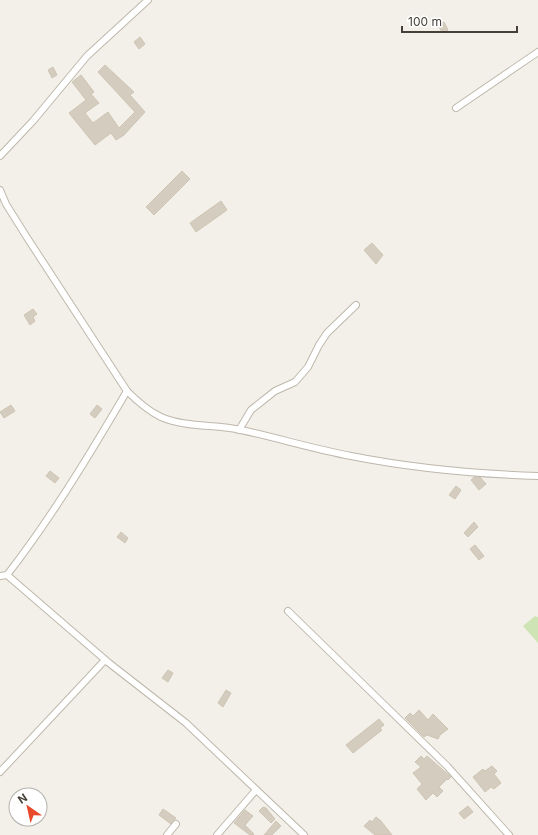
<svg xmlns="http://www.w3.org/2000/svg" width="538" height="835" font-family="Inter,sans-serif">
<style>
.green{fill:#cee4b5}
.building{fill:#d4ccbf;stroke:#cec4b3}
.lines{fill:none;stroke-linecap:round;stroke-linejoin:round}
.minor-casing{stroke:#beb8ac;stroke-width:8}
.minor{stroke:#fff;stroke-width:6}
</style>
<rect width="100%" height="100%" fill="#f3f0e9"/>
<path class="green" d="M535,616L538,617V643L523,626Z"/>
<g class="building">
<path d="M444,22L448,30L443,33L438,26Z"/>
<path d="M140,37L145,44L139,49L134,42Z"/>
<path d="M105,65L134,92L130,95L145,112L124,135L116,140L111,133L95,145L69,113L86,100L72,82L81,75L94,92L91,94L99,103L85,113L93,123L108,112L119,128L135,112L98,72Z"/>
<path d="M53,67L57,75L52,78L48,70Z"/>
<path d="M182,171L190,179L154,215L146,207Z"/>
<path d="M221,201L227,210L196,232L190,223Z"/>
<path d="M372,243L383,255L376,264L364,250Z"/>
<path d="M33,309L37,314L33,317L35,321L30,325L24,315Z"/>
<path d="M11,405L15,411L4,418L0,412Z"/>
<path d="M97,405L102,409L95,418L90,414Z"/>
<path d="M50,471L59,478L55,483L46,476Z"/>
<path d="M474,477H480L486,484L479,490L471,480Z"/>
<path d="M456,486L461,490L455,499L449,495Z"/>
<path d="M474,522L478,527L468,537L464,533Z"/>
<path d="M121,532L128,538L125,543L117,537Z"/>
<path d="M475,545L484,556L479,560L470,549Z"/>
<path d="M168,670L173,673L168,682L162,678Z"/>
<path d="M226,690L231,693L223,707L218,703Z"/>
<path d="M419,710L428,720L433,714L448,729L440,735L438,739L427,735L424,737L405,718L410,713L413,716Z"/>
<path d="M379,719L384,725L380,728L382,730L353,753L346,745Z"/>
<path d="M421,756L424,759L427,756L451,777L448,780L447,779L439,787L443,791L437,797L433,793L426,800L417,789L422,784L413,773L421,767L415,762Z"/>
<path d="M492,766L497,771L494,774L501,783L494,789L491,787L485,792L473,777L483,769L485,771Z"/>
<path d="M468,806L473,812L464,819L459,813Z"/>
<path d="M263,807L266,808L275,819L271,823L259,811Z"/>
<path d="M163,809L176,818L171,824L159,815Z"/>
<path d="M245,810L253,816L245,825L254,834L253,835H250L234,823Z"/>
<path d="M376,817L381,821L392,835H375L364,826L370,820L372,822Z"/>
<path d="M276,821L281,826L272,835H264Z"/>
</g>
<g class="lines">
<defs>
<g id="minor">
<path d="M456,108L538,52"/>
<path d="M0,156L33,121L87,56L148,0"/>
<path d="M0,190L6,204L26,236L127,391C137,401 148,411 161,417C187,428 215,424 241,430C278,438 314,449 351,456C412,468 476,474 538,476"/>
<path d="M239,430L251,410L275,391L295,382L308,367L319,345L327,333L356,305"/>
<path d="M7,575L109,663L186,723L304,835"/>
<path d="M0,576L7,575C52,517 90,454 127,391"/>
<path d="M288,611L447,766L509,835"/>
<path d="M0,772L105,660"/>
<path d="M167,835L176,824"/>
<path d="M217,835L256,790"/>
</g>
</defs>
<use href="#minor" class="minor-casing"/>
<use href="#minor" class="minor"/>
</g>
<g transform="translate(28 807) rotate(326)"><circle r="19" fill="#ffffff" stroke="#b5b3af"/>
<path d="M0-3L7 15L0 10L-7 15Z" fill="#e8492b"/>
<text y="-6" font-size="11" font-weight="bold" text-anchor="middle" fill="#464138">N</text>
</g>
<path d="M402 26v6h115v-6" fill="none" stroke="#464138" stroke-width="2"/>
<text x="408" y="26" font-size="12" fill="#464138" stroke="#ffffff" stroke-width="3" paint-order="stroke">100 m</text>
</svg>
